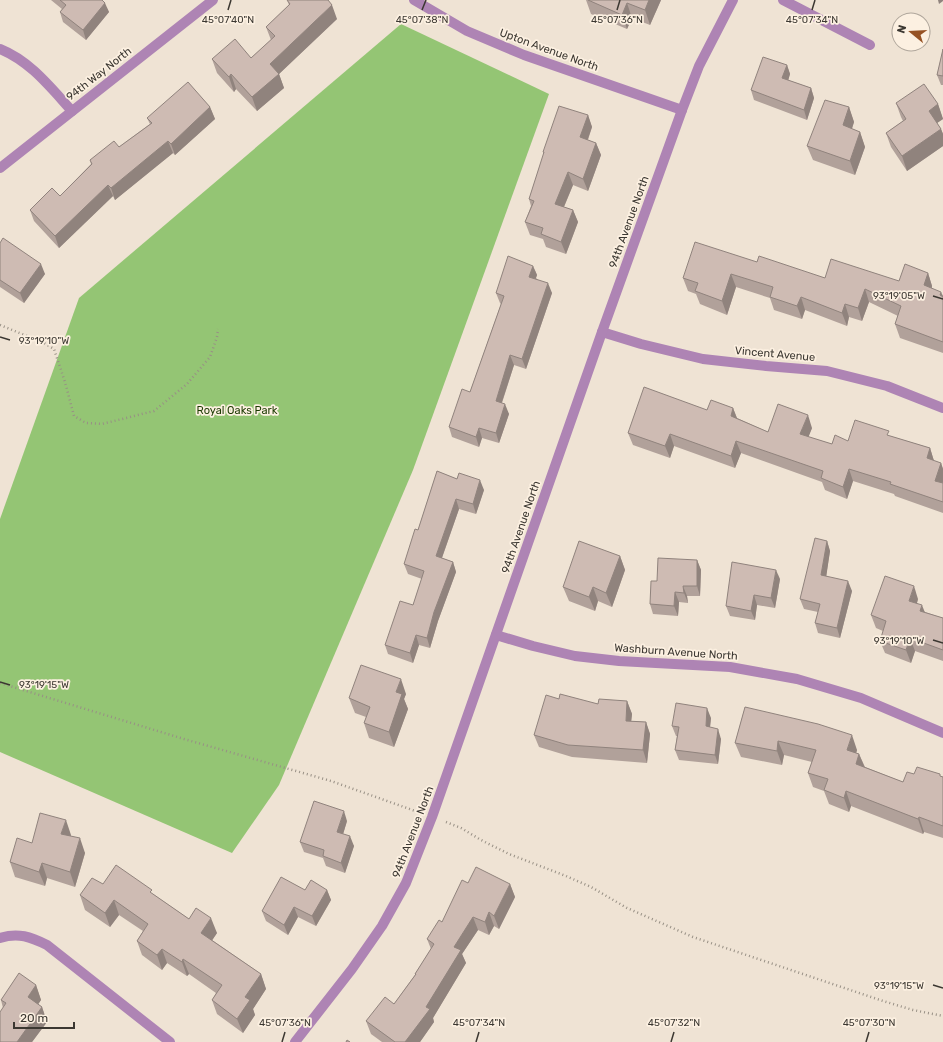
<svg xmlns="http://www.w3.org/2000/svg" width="943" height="1042" font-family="Rubik,sans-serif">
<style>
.green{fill:#94c574}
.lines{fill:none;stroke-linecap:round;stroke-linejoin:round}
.path{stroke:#989085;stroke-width:2.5;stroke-dasharray:1 3;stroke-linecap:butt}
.minor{stroke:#ae84b4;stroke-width:10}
.wall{fill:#b1a19a}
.shaded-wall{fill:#90837d}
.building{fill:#cebbb3;stroke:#90837d}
.ticks{fill:none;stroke:#3b3731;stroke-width:1.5}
.labels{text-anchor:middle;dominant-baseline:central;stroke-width:3.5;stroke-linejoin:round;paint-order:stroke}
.street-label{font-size:11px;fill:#3b3731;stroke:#fcf0e1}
.park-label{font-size:11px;fill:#1b3a00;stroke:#fcf0e1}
.ticks-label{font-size:10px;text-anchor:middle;fill:#3b3731;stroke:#fcf0e1;stroke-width:3.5;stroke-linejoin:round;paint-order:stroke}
</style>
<rect width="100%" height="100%" fill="#efe3d4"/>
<path class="green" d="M401,24L549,94L413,470L279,785L232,853L0,752V519L79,298Z"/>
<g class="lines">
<g class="path">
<path d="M0,325L44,343L54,349L65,382L74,416L86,423L102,424L154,411L187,384L210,357L217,337L218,329"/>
<path d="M0,683L184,739L331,781L418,812"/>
<path d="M446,822L461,828L481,840L509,854L566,876L591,887L627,908L693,937L883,1001L913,1010L943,1016"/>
</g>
<g class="minor">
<path d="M414,0L467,31L524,55L682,110"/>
<path d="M783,0L870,45"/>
<path d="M0,49C30,61 50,87 72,111"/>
<path d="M0,168L213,0"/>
<path d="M602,332L641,344L703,359L766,366L827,371L887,386L943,408"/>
<path d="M496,635L533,646L575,656L619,661L730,667L797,679L861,698L943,733"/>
<path d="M0,938C18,932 31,937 47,945L170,1042"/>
<path d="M295,1042L352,969L382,926L406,883L432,817L602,332L682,110L699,66L733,0"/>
</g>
</g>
<g class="wall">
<path d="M51,0H102L109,12L86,40L63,22L60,12L62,9Z"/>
<path d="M287,0L337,19L279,74L284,88L257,111L236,89L234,92L217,73L212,59L251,58L271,40L266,27L289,5Z"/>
<path d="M586,0H661L650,25L632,18L627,29L591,14Z"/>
<path d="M943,49V85H941L937,75Z"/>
<path d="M787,65L790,74L788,80L811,88L814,98L807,120L754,100L751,90Z"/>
<path d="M896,103L938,104L943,119L937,123L941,129L943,134V146L907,171L891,147L886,133L903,121L901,117Z"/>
<path d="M210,107L215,119L175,155L173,153L115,200L113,196L59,248L34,221L30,210L60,196L91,164L90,160L119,147L150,124L147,118Z"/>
<path d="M849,107L854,122L852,129L860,132L865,147L855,175L813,160L807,146Z"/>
<path d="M588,115L592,127L588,140L596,143L601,155L588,191L573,185L564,207L573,210L578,222L566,254L546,247L543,239L530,235L525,222L531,206L529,199L544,154L543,152Z"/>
<path d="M0,243L45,274L24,303L0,287Z"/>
<path d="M757,262L825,278L899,281L928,273L932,286V288L943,296V353L900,338L895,324L898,316L869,302L862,321L849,317L847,326L805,310L802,319L774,310L770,298L736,287L727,315L700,304L696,294L688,291L683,278Z"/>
<path d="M533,266L537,275L536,278L552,293L526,369L514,365L502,403L509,414L499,443L482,438L479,447L452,437L449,427L470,392L501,304L500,303L496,293Z"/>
<path d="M733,408L737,418L768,432L812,428L808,437L832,444L848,441L890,436L930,448L934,461L941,463L943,469V513L895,496L894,494L853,481L847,499L825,490L822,482L741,453L735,468L674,446L670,458L633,445L628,433L707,410Z"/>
<path d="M437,471L484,490L476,514L459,509L442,558L453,562L456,572L438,621L430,648L419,645L413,663L388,654L385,645L413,605L422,579L408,574L404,564L418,530Z"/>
<path d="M827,541L830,551L826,576L852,591L840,638L818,633L815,623L818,612L804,609L800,599Z"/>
<path d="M620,556L625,570L612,607L598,601L595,611L569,601L563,587Z"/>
<path d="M697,560L701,570L700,596H687L688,603L679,602L678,616L653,614L650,604L657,581Z"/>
<path d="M780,579L775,608L757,605L755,620L730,616L726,606Z"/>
<path d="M918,599L917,603L925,612L943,618V661L915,651L911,663L885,653L880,641L883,631L876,628L871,615Z"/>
<path d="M406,694L404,699L408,709L394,747L369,738L364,723L366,717L355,713L349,698Z"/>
<path d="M559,699L598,704L627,701L632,714L631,721L646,722L650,734L647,763L572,757L539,747L534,735Z"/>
<path d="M745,707L857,750L856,753L859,754L865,767L903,782L914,774L940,776L943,777V838L924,832L923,834L851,806L849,812L829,804L824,791L813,787L808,773L812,762L784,755L782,765L741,757L735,743Z"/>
<path d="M711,718L710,727L721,739L718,764L679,760L675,750L677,736H676L672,726Z"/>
<path d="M347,821L343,834L354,846L345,873L326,866L323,858L304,852L300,842Z"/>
<path d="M71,835V836L85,853L75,887L47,878L45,886L15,877L10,862L32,843Z"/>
<path d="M468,883L510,884L515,897L499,929L494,926L489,935L478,930L462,954L466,963L433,1018L434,1022L420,1042H382L371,1034L366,1021L394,1004L415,975V974L431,949L427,939L442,922Z"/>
<path d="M103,884L153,894L189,919L217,933L212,940L261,974L266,989L253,1009L255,1015L243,1033L217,1014L212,1000L216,993L189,974L187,976L167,963L162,970L142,955L137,941L143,931L119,915L110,927L85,910L80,895Z"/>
<path d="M305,890H327L331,900L316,926L298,917L288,935L266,921L262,911Z"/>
<path d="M36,985L41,1000L38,1004L42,1007L47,1022L32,1042H0L3,1008L1,1000Z"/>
</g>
<g class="shaded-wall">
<path d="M649,0H661L650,25L645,10Z"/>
<path d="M938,0H943V1L939,4Z"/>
<path d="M105,3L109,12L86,40L83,30Z"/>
<path d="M627,3L632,18L627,29L622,15Z"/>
<path d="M332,5L337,19L279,74L284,88L257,111L252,97L270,64Z"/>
<path d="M787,65L790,74L786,88L782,78Z"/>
<path d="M231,74L236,89L234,92L229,77Z"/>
<path d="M811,88L814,98L807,120L804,110Z"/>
<path d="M938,104L943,119L934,125L929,111Z"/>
<path d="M210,107L215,119L175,155L171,144Z"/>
<path d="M849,107L854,122L848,140L843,125Z"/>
<path d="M588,115L592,127L584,150L580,137Z"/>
<path d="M941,129L943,134V146L907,171L902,156Z"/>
<path d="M860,132L865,147L855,175L850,161Z"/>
<path d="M168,141L173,153L115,200L111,188Z"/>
<path d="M596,143L601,155L588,191L583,179Z"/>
<path d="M568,172L573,185L560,216L555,204Z"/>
<path d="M108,185L113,196L59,248L55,236Z"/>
<path d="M573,210L578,222L566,254L561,242Z"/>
<path d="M41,264L45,274L24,303L20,293Z"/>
<path d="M533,266L537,275L533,286L529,277Z"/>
<path d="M928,273L932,286L929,298L924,285Z"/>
<path d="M731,274L736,287L727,315L722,301Z"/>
<path d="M548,283L552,293L526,369L522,359Z"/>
<path d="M865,289L869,302L862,321L858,308Z"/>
<path d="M941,292L943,296V304L940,295Z"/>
<path d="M801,297L805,310L802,319L797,306Z"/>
<path d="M845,304L849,317L847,326L842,313Z"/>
<path d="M510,355L514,365L499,411L496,401Z"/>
<path d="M505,404L509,414L499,443L496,433Z"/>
<path d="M733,408L738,421L731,416Z"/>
<path d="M808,415L812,428L805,446L800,434Z"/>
<path d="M479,428L482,438L479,447L476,437Z"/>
<path d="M670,434L674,446L670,458L665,446Z"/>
<path d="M736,441L741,453L735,468L731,456Z"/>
<path d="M930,448L934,461L927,458Z"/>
<path d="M941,463L943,469V482L939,493L935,481Z"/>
<path d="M849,469L853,481L847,499L843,487Z"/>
<path d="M480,480L484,490L476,514L473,504Z"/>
<path d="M456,499L459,509L439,566L436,556Z"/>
<path d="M827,541L830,551L825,585L821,575Z"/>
<path d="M620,556L625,570L612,607L606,593Z"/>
<path d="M697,560L701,570L700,596L697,586Z"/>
<path d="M453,562L456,572L438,621L430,648L427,638L434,612Z"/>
<path d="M776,570L780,579L775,608L771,598Z"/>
<path d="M848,581L852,591L840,638L837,628Z"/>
<path d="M683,586L687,596L688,603L684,593Z"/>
<path d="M914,586L918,599L914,613L909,601Z"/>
<path d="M593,587L598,601L595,611L589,597Z"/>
<path d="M675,592L679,602L678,616L674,606Z"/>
<path d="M754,595L757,605L755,620L751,611Z"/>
<path d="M922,605L927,618L920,611Z"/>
<path d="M416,635L419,645L413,663L410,653Z"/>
<path d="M910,638L915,651L911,663L906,650Z"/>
<path d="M401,679L406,694L404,699L408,709L394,747L389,732L396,692Z"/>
<path d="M627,701L632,714L630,733L626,721Z"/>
<path d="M707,708L711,718L709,736L706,726Z"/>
<path d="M646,722L650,734L647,763L643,750Z"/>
<path d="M718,729L721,739L718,764L715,755Z"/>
<path d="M852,735L857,750L853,764L847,750Z"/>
<path d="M778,741L784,755L782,765L777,751Z"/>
<path d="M859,754L865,768L856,764Z"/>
<path d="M846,791L851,806L849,812L844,798Z"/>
<path d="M344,811L347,821L341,841L337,832Z"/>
<path d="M919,817L924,832L923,834L918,819Z"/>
<path d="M66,820L71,835L67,848L61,834Z"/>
<path d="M350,836L354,846L345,873L341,863Z"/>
<path d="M80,838L85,853L75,887L70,872Z"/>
<path d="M42,863L47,878L45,886L39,872Z"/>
<path d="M510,884L515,897L499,929L494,916Z"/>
<path d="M327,890L331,900L316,926L312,916Z"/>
<path d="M114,900L119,915L110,927L105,913Z"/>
<path d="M294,907L298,917L288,935L284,925Z"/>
<path d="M489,912L494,926L489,935L485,922Z"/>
<path d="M473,917L478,930L462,954L466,963L433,1018L434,1022L420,1042H405L426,1007L454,947Z"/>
<path d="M211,918L217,933L207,948L201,933Z"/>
<path d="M162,949L167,963L162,970L157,955Z"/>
<path d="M183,959L189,974L187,976L182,962Z"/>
<path d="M261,974L266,989L253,1009L255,1015L243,1033L237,1019L245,997Z"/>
<path d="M36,985L41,1000L33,1012L28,997Z"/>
<path d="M42,1007L47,1022L32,1042H17Z"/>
</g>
<g class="building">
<path d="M60,0H102L105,3L83,30L60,12L66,5Z"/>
<path d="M287,0H328L332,5L270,64L279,74L252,97L231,74L229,77L212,59L235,39L251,58L275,36L266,27L290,4Z"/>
<path d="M588,0H649L645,10L627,3L622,15Z"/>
<path d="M943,49V76L937,75Z"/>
<path d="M763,57L787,65L782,78L811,88L804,110L751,90Z"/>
<path d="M188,82L210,107L171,144L168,141L111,188L108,185L55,236L30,210L52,188L60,196L92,164L90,160L114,141L119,147L152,123L147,118Z"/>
<path d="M924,84L938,104L929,111L941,129L902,156L886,133L906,119L896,103Z"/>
<path d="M825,100L849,107L843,125L860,132L850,161L807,146Z"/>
<path d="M559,106L588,115L580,137L596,143L583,179L568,172L555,204L573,210L561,242L541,234L543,228L525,222L534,201L529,199L544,152H543Z"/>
<path d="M3,238L41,264L20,293L0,280V243Z"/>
<path d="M695,242L757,262L759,256L825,278L831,259L899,281L905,264L928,273L924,285L941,292L940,295L943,297V342L895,324L901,306L865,289L858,308L845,304L842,313L801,297L797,306L770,297L773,287L731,274L722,301L695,291L698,283L683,278Z"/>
<path d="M508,256L533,266L529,277L548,283L522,359L510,355L496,401L505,404L496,433L479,428L476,437L449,427L462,389L470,392L504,296L496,293Z"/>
<path d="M644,387L707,410L711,400L733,408L731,416L768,432L778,404L808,415L800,434L832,444L835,435L848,441L855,420L889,431L887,435L930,448L927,458L941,463L935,481L943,483V502L890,484L891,482L849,469L843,487L821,478L823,471L736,441L731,456L670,434L665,446L628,433Z"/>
<path d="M437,471L457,479L459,473L480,480L473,504L456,499L436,556L453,562L434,612L427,638L416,635L410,653L385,645L400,601L413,605L424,571L404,564L415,529L418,530Z"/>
<path d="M815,538L827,541L821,575L848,581L837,628L815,623L820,604L800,599Z"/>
<path d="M579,541L620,556L606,593L593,587L589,597L563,587Z"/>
<path d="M658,558L697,560V586H683L684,593L675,592L674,606L650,604L651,581H657Z"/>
<path d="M732,562L776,570L771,598L754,595L751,611L726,606Z"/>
<path d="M885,576L914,586L909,601L922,605L920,611L943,618V650L910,638L906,650L880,641L886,621L871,615Z"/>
<path d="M361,665L401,679L396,692L402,694L389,732L364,723L370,707L349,698Z"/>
<path d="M560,694L598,704L599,699L627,701L626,721L646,722L643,750L568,745L534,735L546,695L559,699Z"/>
<path d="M676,703L707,708L706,726L718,729L715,755L675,750L679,727L672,726Z"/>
<path d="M745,707L818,724L852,735L847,750L859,754L856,764L903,782L907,772L914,774L917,767L940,774V776L943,777V826L919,817L918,819L846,791L844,798L824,790L828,779L808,773L816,750L778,741L777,751L735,743Z"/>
<path d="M314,801L344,811L337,832L350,836L341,863L323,856L324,850L300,842Z"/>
<path d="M40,813L66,820L61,834L80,838L70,872L42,863L39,872L10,862L17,838L32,843Z"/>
<path d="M116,865L152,890L150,892L189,919L196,908L211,918L201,933L261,974L245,997L250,1000L237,1019L212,1000L222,985L183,959L182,962L162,949L157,955L137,941L148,924L114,900L105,913L80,895L92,878L103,884Z"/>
<path d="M476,867L510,884L494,916L489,912L485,922L473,917L454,947L461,950L426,1007L430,1009L405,1042H395L366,1021L385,997L394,1004L416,974H415L434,944L427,939L439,920L442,922L462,880L468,883Z"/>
<path d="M281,877L305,890L311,880L327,890L312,916L294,907L284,925L262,911Z"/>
<path d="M19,973L36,985L28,997L42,1007L17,1042H0V1012L6,1003L1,1000Z"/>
<path d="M347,1040L350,1042H346Z"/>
</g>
<path class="ticks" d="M228,10L231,0M422,10L426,0M617,10L620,0M812,10L815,0M933,296L943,299M0,337L10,340M933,640L943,643M0,682L10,685M933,985L943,988M282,1042L285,1032M476,1042L479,1032M671,1042L674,1032M866,1042L869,1032"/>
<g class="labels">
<g class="street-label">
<text transform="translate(549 50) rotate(20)">Upton Avenue North</text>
<text transform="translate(99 74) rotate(-38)">94th Way North</text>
<text transform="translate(629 222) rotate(-70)">94th Avenue North</text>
<text transform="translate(775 354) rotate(5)">Vincent Avenue</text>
<text transform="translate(521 527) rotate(-71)">94th Avenue North</text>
<text transform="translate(676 652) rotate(4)">Washburn Avenue North</text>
<text transform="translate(413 832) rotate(-69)">94th Avenue North</text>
</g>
<g class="park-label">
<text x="237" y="410">Royal Oaks Park</text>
</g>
</g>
<g class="ticks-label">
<text x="228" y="23">45°07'40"N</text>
<text x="422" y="23">45°07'38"N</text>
<text x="617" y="23">45°07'36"N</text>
<text x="812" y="23">45°07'34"N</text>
<text x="899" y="299">93°19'05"W</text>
<text x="44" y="344">93°19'10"W</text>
<text x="899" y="644">93°19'10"W</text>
<text x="44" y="688">93°19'15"W</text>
<text x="899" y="989">93°19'15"W</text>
<text x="285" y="1026">45°07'36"N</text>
<text x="479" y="1026">45°07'34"N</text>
<text x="674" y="1026">45°07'32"N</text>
<text x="869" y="1026">45°07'30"N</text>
</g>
<g transform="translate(911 32) rotate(288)"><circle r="19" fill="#fcf0e1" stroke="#afa69b"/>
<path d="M0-3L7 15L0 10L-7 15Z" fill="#965224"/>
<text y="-6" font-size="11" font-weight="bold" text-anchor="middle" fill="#3b3731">N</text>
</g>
<path d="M14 1022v6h60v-6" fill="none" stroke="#3b3731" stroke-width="2"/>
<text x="20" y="1022" font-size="12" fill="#3b3731" stroke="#fcf0e1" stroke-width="3" paint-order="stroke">20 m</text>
</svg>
